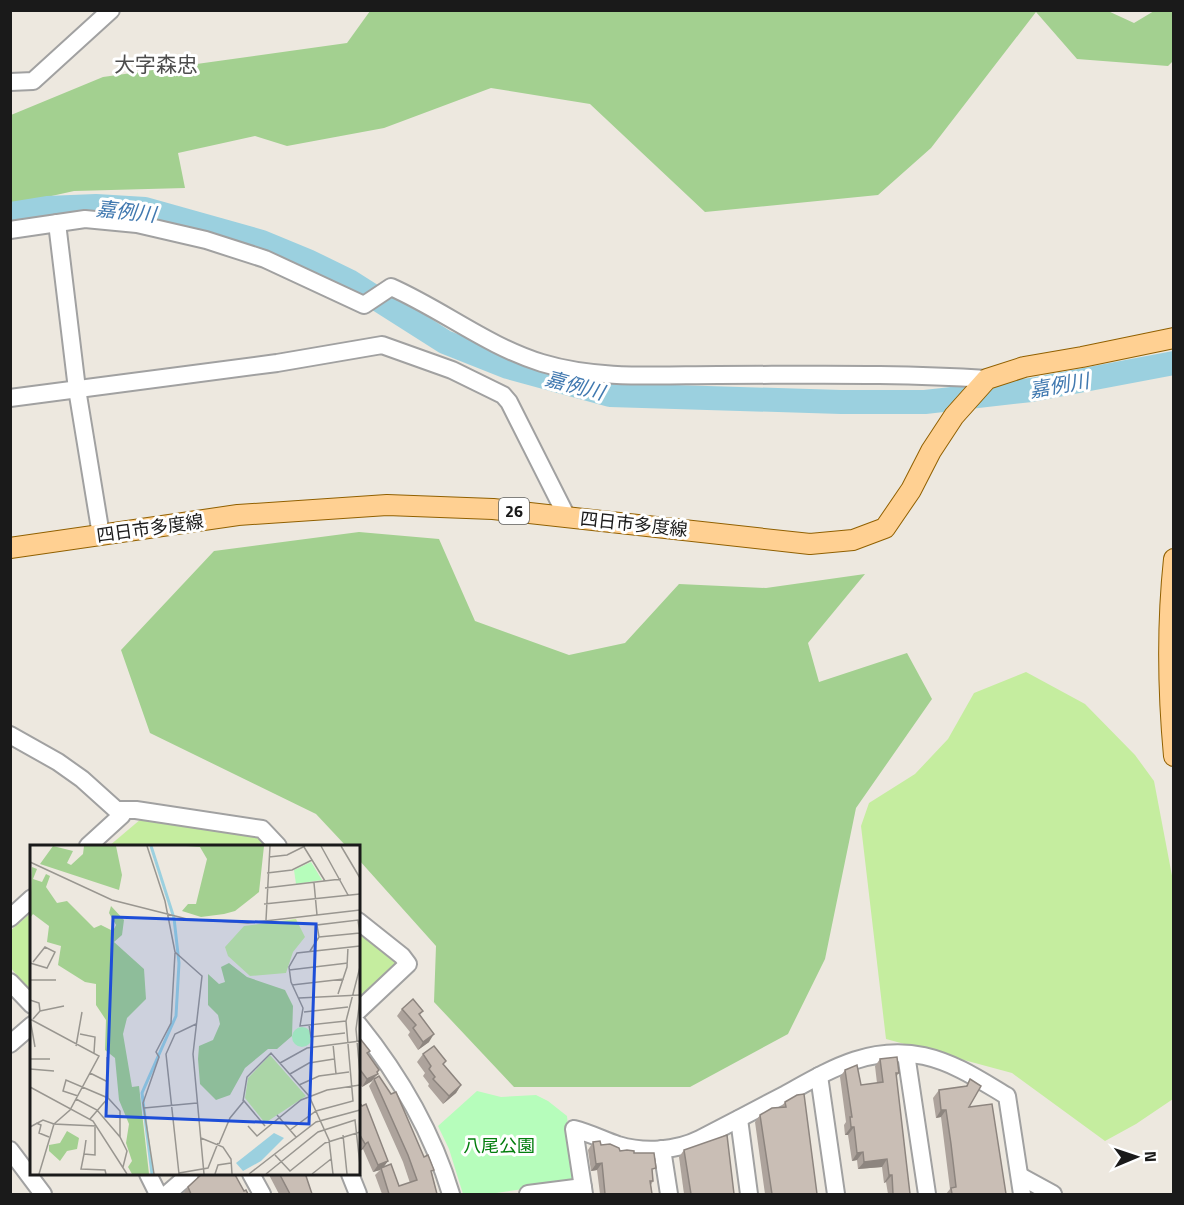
<svg xmlns="http://www.w3.org/2000/svg" width="1184" height="1205" font-family="'Titillium Web','Noto Sans JP',sans-serif">
<style>
.grass{fill:#c5ed9f}
.forest{fill:#a3d090}
.park{fill:#b6fdbb}
.lines{fill:none;stroke-linecap:round;stroke-linejoin:round}
.river{stroke:#9bd0df;stroke-width:24}
.minor-casing{stroke:#a1a1a1;stroke-width:20}
.major-casing{stroke:#916000;stroke-width:22}
.minor{stroke:#fff;stroke-width:16}
.major{stroke:#ffd092;stroke-width:20}
.wall{fill:#ada39c}
.shaded-wall{fill:#8d857f}
.building{fill:#c9beb5;stroke:#8d857f;stroke-width:1.5}
.labels{text-anchor:middle;dominant-baseline:central;stroke-width:6;stroke-linejoin:round;paint-order:stroke}
.shield{fill:#fff;stroke:#5f5f5f;stroke-width:1.5}
.shield-label{font-size:16px;font-weight:bold;fill:#1a1a1a}
.street-label{font-size:18px;fill:#1a1a1a;stroke:#fff}
.park-label{font-size:18px;fill:#037e0d;stroke:#fff}
.water-label{font-size:20px;font-style:italic;fill:#4179b0;stroke:#fff}
.quarter-label{font-size:21px;fill:#4d4d4d;stroke:#fff}
.inset-river{fill:none;stroke:#9bd0df;stroke-width:3}
.inset-road{fill:none;stroke:#999690;stroke-width:1.5}
.view{fill:#1d4ed8;fill-opacity:0.15;stroke:#1d4ed8;stroke-width:3}
.inset-edge{fill:none;stroke:#1a1a1a;stroke-width:3}
</style>
<rect width="100%" height="100%" fill="#ede8df"/>
<g class="grass">
<path d="M1026,672L1085,704L1135,755L1154,781L1173,881V1099L1136,1124L1105,1141L1012,1073L886,1039L861,826L869,803L915,774L948,739L974,693Z"/>
<path d="M141,819L259,836L269,846H109Z"/>
<path d="M31,913V993L11,968L10,931Z"/>
<path d="M359,930L397,962L396,967L359,1002Z"/>
</g>
<g class="forest">
<path d="M1108,11L1134,23L1154,11H1173V61L1168,66L1077,59L1036,12L931,148L878,195L705,212L590,104L491,88L384,128L287,146L255,136L178,153L185,188L74,191L11,205V115L103,77L347,43L370,11Z"/>
<path d="M359,532L439,539L475,621L569,655L625,643L679,584L766,588L865,574L808,643L819,682L907,653L932,699L856,808L825,959L788,1034L690,1087H514L434,1002L436,946L359,860L358,846H346L316,814L150,733L121,650L214,551Z"/>
</g>
<path class="park" d="M477,1091L501,1097L536,1095L548,1101L567,1116L574,1178L571,1182L489,1194H463L449,1149L438,1126Z"/>
<g class="lines">
<path class="river" d="M10,214L47,208L96,206L145,209L262,242L308,261L349,281L445,342L508,367L610,395L841,402H925L1031,390L1174,363"/>
<defs>
<g id="minor">
<path d="M10,82L33,81L111,10"/>
<path d="M57,223L77,389L101,535"/>
<path d="M10,230L85,219L137,224L206,240L265,259L364,305L391,287C443,310 487,346 542,363C598,380 660,375 718,375C808,375 897,373 987,379"/>
<path d="M10,398L277,363L382,345L452,370L503,395L509,402L567,517"/>
<path d="M10,735L58,762L82,779L122,815L88,846"/>
<path d="M117,810H136L262,829L278,846"/>
<path d="M10,918L32,898"/>
<path d="M358,921L402,956L408,964L358,1011"/>
<path d="M10,982L32,1005"/>
<path d="M358,1024C400,1076 432,1131 451,1194"/>
<path d="M10,1044L32,1025"/>
<path d="M906,1054L927,1194"/>
<path d="M819,1076L836,1194"/>
<path d="M739,1119L749,1194"/>
<path d="M662,1149L669,1194"/>
<path d="M10,1150L43,1194"/>
<path d="M148,1174L158,1194"/>
<path d="M251,1174L262,1194"/>
<path d="M350,1174L358,1194"/>
<path d="M1020,1176L1053,1194"/>
<path d="M167,1194L190,1174"/>
<path d="M528,1194L583,1187"/>
<path d="M584,1194L574,1129C590,1133 603,1140 618,1145C644,1153 676,1151 700,1139C729,1124 757,1109 786,1094C831,1069 870,1045 924,1056C955,1063 980,1080 1007,1096L1022,1194"/>
</g>
<g id="major">
<path d="M10,548L238,515L387,505L493,509L810,544L853,540L885,528L911,490L931,451L954,416L987,379L1024,367L1082,357L1174,338"/>
<path d="M1174,559C1167,625 1168,691 1174,756"/>
</g>
</defs>
<use href="#minor" class="minor-casing"/>
<use href="#major" class="major-casing"/>
<use href="#minor" class="minor"/>
<use href="#major" class="major"/>
</g>
<g class="wall">
<path d="M402,1009L423,1011L420,1015L429,1042L418,1050L408,1035L410,1032L397,1016Z"/>
<path d="M358,1036L378,1074L372,1081L362,1087L358,1082Z"/>
<path d="M423,1054L444,1065L461,1085L456,1093L443,1104L428,1086L429,1084L423,1076L425,1073L417,1062Z"/>
<path d="M880,1059L899,1073L896,1077L910,1194H888L886,1182L884,1183L882,1167L858,1169L857,1160L852,1161L848,1135H845L844,1125L846,1122L840,1077L845,1070L861,1085L877,1083L875,1066Z"/>
<path d="M374,1079L432,1173L437,1194H382L375,1175L380,1170L373,1172L363,1149L360,1151L358,1149V1101L384,1167L399,1186L410,1183L403,1162L369,1086Z"/>
<path d="M970,1079L969,1107L1006,1194H946L950,1189L941,1117L936,1118L933,1098L939,1090L966,1086Z"/>
<path d="M785,1102L817,1194H765L755,1122L760,1115L781,1107Z"/>
<path d="M593,1142L620,1151L634,1153L652,1173L653,1181L651,1185L652,1194H600L597,1170L591,1171L588,1150Z"/>
<path d="M684,1150L734,1194H684L679,1157Z"/>
<path d="M201,1173H234L244,1191L248,1194H183L188,1187L199,1177Z"/>
<path d="M268,1173H312L306,1177L312,1194H279Z"/>
</g>
<g class="shaded-wall">
<path d="M434,1034L429,1042L418,1050L423,1042Z"/>
<path d="M379,1070L372,1081L362,1087L367,1079Z"/>
<path d="M461,1085L456,1093L443,1104L449,1096Z"/>
<path d="M941,1110H946L941,1117L936,1118Z"/>
<path d="M851,1127H854L848,1135H845Z"/>
<path d="M368,1142L363,1149L360,1151L365,1144Z"/>
<path d="M863,1152L857,1160L852,1161L857,1153Z"/>
<path d="M887,1159L882,1167L858,1169L864,1162Z"/>
<path d="M388,1161L383,1168H381L380,1170L373,1172L378,1165Z"/>
<path d="M602,1163L597,1170L591,1171L596,1164Z"/>
<path d="M889,1175H892L886,1182L884,1183Z"/>
</g>
<g class="building">
<path d="M413,999L423,1011L419,1014L434,1034L423,1042L413,1028L416,1025L402,1009Z"/>
<path d="M358,1036L370,1051L367,1053L379,1070L377,1072L378,1074L367,1079L358,1067Z"/>
<path d="M434,1046L446,1061L443,1064L461,1085L449,1096L433,1079L435,1077L429,1069L431,1066L423,1054Z"/>
<path d="M897,1057L899,1073H896L910,1194H893L892,1175H889L887,1159L864,1162L863,1152L857,1153L854,1127H851L850,1117H852L845,1070L857,1065L861,1085L883,1082L880,1059Z"/>
<path d="M379,1076L391,1094L396,1092L424,1157L428,1155L434,1170L431,1171L437,1194H389L381,1168L391,1164L399,1186L417,1180L408,1155L374,1079Z"/>
<path d="M970,1079L981,1086L969,1107L992,1104L1006,1194H952L951,1188L956,1187L951,1144L946,1110H941L939,1090L967,1086Z"/>
<path d="M804,1094L817,1194H772L760,1115L772,1108L786,1107L785,1102L797,1095Z"/>
<path d="M358,1101L362,1106L366,1104L388,1161L378,1165L368,1142L365,1144L358,1132V1131L360,1130L358,1128Z"/>
<path d="M727,1135L734,1194H691L684,1150Z"/>
<path d="M600,1141L601,1145L610,1144L619,1148L620,1151L627,1150L634,1151V1153H654L656,1168L652,1169L653,1181H650L652,1194H605L602,1163L596,1164L593,1142Z"/>
<path d="M203,1173H234L244,1191L246,1190L248,1194H191L188,1187Z"/>
<path d="M279,1173H305L312,1194H290Z"/>
</g>
<g class="labels">
<rect class="shield" x="499" y="498" width="30" height="26" rx="4.5"/>
<g class="shield-label">
<text x="514" y="511">26</text>
</g>
<g class="street-label">
<text transform="translate(634 524) rotate(6)">四日市多度線</text>
<text transform="translate(150 528) rotate(-8)">四日市多度線</text>
</g>
<g class="park-label">
<text x="499" y="1145">八尾公園</text>
</g>
<g class="water-label">
<text transform="translate(126 211) rotate(6)">嘉例川</text>
<text transform="translate(575 385) rotate(15)">嘉例川</text>
<text transform="translate(1059 385) rotate(-10)">嘉例川</text>
</g>
<g class="quarter-label">
<text x="156" y="64">大字森忠</text>
</g>
</g>
<g transform="translate(30 845)">
<rect width="330" height="330" fill="#ede8df"/>
<path d="M266,74L275,92L263,107L256,128L220,131L198,111L195,102L214,81ZM240,210L276,251L235,278L215,253L218,233Z" fill="#c5ed9f"/>
<path d="M23,1L43,6L37,18L41,20L53,9L54,1H86L92,30L89,45L10,19ZM156,1H234L229,47L205,66L194,69L171,72L152,66L158,59H166L177,14L170,2ZM2,22L7,24L3,34L12,37L16,29L20,31L16,42L27,58L37,56L64,83L71,80L83,86L86,80L79,68L81,61L94,75L92,90L84,97L114,124L116,154L97,173L93,189L102,242L109,241L119,329H102L98,322L102,316L96,298L99,279L89,255L85,213L75,205L76,175L66,160V139L55,137L28,120L31,101L17,97L19,81L3,69L0,73ZM199,118L217,132L255,145L263,161L262,191L247,204H238L215,223L200,250L186,255L170,239L168,214L169,201L183,195L190,179L188,170L178,160V129L189,139L195,137L191,122ZM37,286L49,293L47,304L37,306L30,316L19,306V300L30,298Z" fill="#a3d090"/>
<path d="M281,17L292,35L266,39L264,25ZM262 192a10 10 0 1 1 20 0a10 10 0 1 1-20 0Z" fill="#b6fdbb"/>
<path d="M244,288L254,293L231,316L213,326L206,318Z" fill="#9bd0df"/>
<path class="inset-river" d="M121,1L144,73L149,118L146,171L112,248L122,329"/>
<path class="inset-road" d="M117,1L135,56L145,107L172,131L163,209L174,329M291,1L318,50M311,1L330,33M274,2L295,36M239,12L257,10L275,1M0,17L82,55L157,74L218,78L330,65M237,28L262,25L282,15M284,38L287,70M235,43L311,34M234,59L330,49M236,75L240,1M289,92L330,88M280,106L289,92L287,80L328,75L330,89M0,118L17,123L25,107L15,102L3,117M259,125L318,118M0,135H26M262,140L314,134M308,149L317,122L318,102M269,153L330,150M0,155L9,158L10,166L3,174M330,155L326,184L330,229M10,166L34,161M274,167L318,162M0,174L69,211L40,265L24,279L66,281M0,174L5,202M316,176L270,181L273,163L261,137L259,122L267,108L330,101M279,180L281,192L315,188M50,189L65,192L64,208M303,199L306,229M46,201L52,167M0,214H20M250,218L277,203L330,196M0,224L24,226M60,228L78,237M260,229L279,218L304,214M269,240L289,231L319,227M0,242L63,276L97,329M48,251L33,246L36,235L78,253L90,266V292M46,254L67,265L90,292L97,306L93,322M213,256L217,232L241,208L279,251L299,295L303,329M114,263L167,258M247,270L266,292M60,274L78,253L77,212M6,278L11,280L9,288L19,292M218,281L227,291L271,255L297,245L330,240M0,282L13,275L24,279L9,329M260,285L286,266L323,256L316,176L330,122M313,290L317,329M171,293L193,302L201,314L202,329M56,295L54,309L65,310V282M189,299L200,273L214,256L235,281M54,309L51,324L75,325L76,329M245,310L260,326L295,298L330,287M149,328L178,323L188,298M124,329L113,258L129,212L126,207L141,178L145,108M149,329L136,209L145,189L166,179M185,329L188,320L201,318M219,329L286,277L330,265M236,329L288,287L325,275L330,320M282,329L301,314"/>
<path class="view" d="M83,72L286,79L279,279L76,271Z"/>
<rect width="330" height="330" class="inset-edge"/>
</g>
<rect width="1184" height="1205" fill="none" stroke="#1a1a1a" stroke-width="24"/>
<g transform="translate(1136 1157) rotate(88)" stroke="#ffffff" stroke-width="4.5" paint-order="stroke">
<path d="M0-4.5L10 22L0 15L-10 22Z" fill="#1a1a1a"/>
<text y="-9" font-size="16" font-weight="bold" text-anchor="middle" fill="#1a1a1a">N</text>
</g>
</svg>
